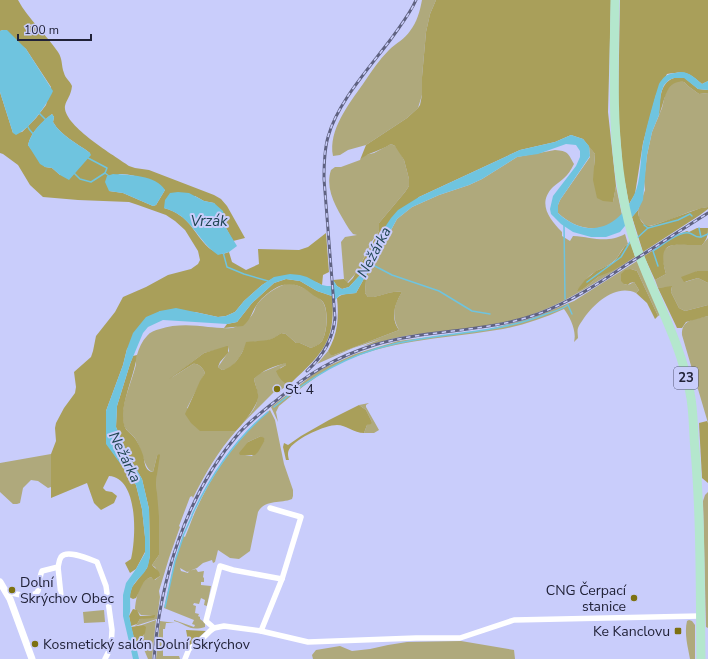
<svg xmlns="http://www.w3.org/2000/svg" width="708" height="659" font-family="'Nunito Sans',sans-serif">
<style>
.green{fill:#afa97c;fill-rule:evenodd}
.forest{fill:#a99f5a;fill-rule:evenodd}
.water{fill:#6fc4df}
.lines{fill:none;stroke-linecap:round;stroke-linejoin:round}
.stream{stroke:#6fc4df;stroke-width:1.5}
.minor{stroke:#fff;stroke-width:5.5}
.tertiary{stroke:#fff;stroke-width:7}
.primary{stroke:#b4e7cd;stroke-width:9}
.rail-casing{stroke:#5f6281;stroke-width:3}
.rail{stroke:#c9cdfb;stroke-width:1.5;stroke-dasharray:4.5;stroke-linecap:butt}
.poi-dot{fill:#7d7111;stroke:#c9cdfb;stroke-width:1.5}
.labels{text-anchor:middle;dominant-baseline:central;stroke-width:4;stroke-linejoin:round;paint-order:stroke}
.shield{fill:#c9cdfb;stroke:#535572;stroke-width:1}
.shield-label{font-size:13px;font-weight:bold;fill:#212238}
.poi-label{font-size:14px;fill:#212238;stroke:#c9cdfb;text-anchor:start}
.water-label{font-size:15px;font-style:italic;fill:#1f4552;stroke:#c9cdfb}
</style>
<rect width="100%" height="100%" fill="#c9cdfb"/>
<g class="green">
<path d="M422,0H436L430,14L426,32L422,77V95L418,108L407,118L366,145L348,150L340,155L333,156C328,130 349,104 363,84C371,72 379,60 389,50C396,43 405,39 410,31C417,22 420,11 422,0Z"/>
<path d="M678,81L684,82L688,86L699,94L708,93V207C692,209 677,218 662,222C656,224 652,226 646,226L639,218L638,210L645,190L644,181L647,155L652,132L662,108L666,91L673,83Z"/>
<path d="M391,144L397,147L404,160L409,179V186L405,192L379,223V231L372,241L357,272L347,283L344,279L341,242L345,237L357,235L353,234L349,229C339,212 324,191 331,170L335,167H341L360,160L365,155L374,153Z"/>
<path d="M589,146L595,154L594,165L613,202L616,186L622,215C619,217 616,221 613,223C594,234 573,227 558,213V205L560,200L590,157Z"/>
<path d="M555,150C568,151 568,153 574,164C571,170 568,175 563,179C560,182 556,184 553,187C537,203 549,219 562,232V236L570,241L573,236C593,237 606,244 625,234L628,244C621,248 620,256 614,261C609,266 601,268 595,272C586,277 584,284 577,290L583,289L598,277L635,257C602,279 569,301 531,315C492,328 451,329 411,335C395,337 379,343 363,346L381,339L353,348L317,364L328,351L329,352L334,355L399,330C391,316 394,305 402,292C388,290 380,298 368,297L365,293L366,280L375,259L390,232L397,219L412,207L439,195L469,185L482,179L517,157Z"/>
<path d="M708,238V271H697L685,282L698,278L708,283V305L685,311L679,308L671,292L672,287L658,288L655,280L666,274L663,262V251C673,240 689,246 702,245Z"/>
<path d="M637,261L660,315L658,316L637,271L631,269L624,284L628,285L634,282L639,290L636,293C616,284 596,302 584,318C582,321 579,325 578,328C577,331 578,335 578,338L574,342C577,331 570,317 564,309C544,318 524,325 503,329C451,338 396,339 347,360C322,370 300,389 279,406L276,412L278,422L271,407L315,373L326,367L355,354L398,341L486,330L532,318L574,301Z"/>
<path d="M289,283C301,286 314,292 322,301C329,309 327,333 322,341C319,345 316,346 311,348L300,343H296L286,334L281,333C274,339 265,343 256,341L245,347L239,358L233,365L228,369L222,370L218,367L229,351L228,347L204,353L171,378L193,364C198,363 203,368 205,373L187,408L221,431H236C218,451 205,474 193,498L192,496L190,497L179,526L180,527L169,558L159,591L160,597L157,619L135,626L137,624L140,619L154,615H141L135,609C136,598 139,581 151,577L155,580L160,576L155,567L153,566L152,565L159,555L156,481L157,456L153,472C143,470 142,442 131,434C126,430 123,426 123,419C121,404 133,379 136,364C136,361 136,357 137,355C139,348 142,341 147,336C150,332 155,330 160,329C175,324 193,325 208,327C216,327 228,330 235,327C240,325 250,319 252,315C255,311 255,306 259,302C267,293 278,286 289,283Z"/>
<path d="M708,316V423L682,335C681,319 696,319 708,316Z"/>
<path d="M287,362L286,365L280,368L287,384L292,382L278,392L276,393L275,391L243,423C246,418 250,415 253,410C261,397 257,392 254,379L258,374Z"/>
<path d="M369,403L366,405V407L379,430L374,433H364L367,425L372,422L366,410L359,405Z"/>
<path d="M270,410L275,420L284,464L293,490V496L292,499C280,504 265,499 258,512L250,551L239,559L230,558L218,550L215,562L213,563L212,560L203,563L197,568L187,572L180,568L181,571L188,573L189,571L196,569L198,572L204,571L203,577L204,578V582H201V585L211,586L207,606L204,605L205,600L201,598L199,604L194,603L193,605L196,606L195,613L199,614L198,616L200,617V619L205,623V627C189,632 187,624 174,621V620L194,627L195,625L192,624L194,620L164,608L175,561L183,536L185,537C189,528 191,521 195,512C213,472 237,438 270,410ZM261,436L265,440L252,456L245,455L248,442Z"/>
<path d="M51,454C53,465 51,476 51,487L48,488L38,481L31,480L23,488L20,503L17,504H13L0,492V463Z"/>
<path d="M708,492V628L706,627L703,501L705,495Z"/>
<path d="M104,610L105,622L84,623L83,612Z"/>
<path d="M156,620L152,659H148L143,647L137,649L136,646L144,635L143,625L139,626Z"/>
<path d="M689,620L692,621L695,625V659H690C688,647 684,634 687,621Z"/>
<path d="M160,621L175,623H166L165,629H163V656H179L180,659H156Z"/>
<path d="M461,641L514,650L515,659H313L312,655L316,650L340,646L352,651L370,649L388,645L407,642Z"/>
</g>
<g class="forest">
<path d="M0,0H18C28,19 46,34 58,52C63,60 61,65 64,73C65,78 70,81 72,86C71,96 66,100 65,106C62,125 115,156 129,166L135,168L149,170L214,195L221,199L227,206L245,238L233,241L226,228V221L214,203L204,201L195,196L164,208C191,216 192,232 209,248C212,251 219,252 223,254L229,252L232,262L246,270L259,264L258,249L299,250L308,247L326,233L329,272L323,275L322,285L316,282L275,277L262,285L244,301L235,312L226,316L218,317L195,312L160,311L127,349L123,365L106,411L107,444L136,485L142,509L145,537V552L136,569L130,573L125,563L131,559C136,539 139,478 109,476L103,488L106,491L112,492L117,496L114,503L101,510L94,503L87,483L51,498V454L56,441L55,428L56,423L64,408L75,393L76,387L74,372L91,357L93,351L96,336L115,312L123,297L146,287L168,275L191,269L198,264L200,260L198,251L185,230L175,221L166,215L138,205L129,202L78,200L43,197L30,185L18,165L3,154L0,153V92L13,133L22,132L36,118L46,105L51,87L26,49L3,30L0,31ZM52,114L54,117L53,122C61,136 77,143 90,153L60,175L52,168L45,167L28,145C31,132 42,122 52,114ZM119,174C136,173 150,182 165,190L156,205L153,206L123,193L109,191Z"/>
<path d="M436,0H611L608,112L616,186L613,202L603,201L597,198L593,180L595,154L583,139L571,135L555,142L520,150L419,197L381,233L361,274L349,287L342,289L337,286L333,280L344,279L348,283L353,278L379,231V223L405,192L409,186V179L404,160L395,146L391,144C381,151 368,152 360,160L366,145L407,118L418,108L420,105L422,95V77L426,32L430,14Z"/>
<path d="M620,0H708V81L702,84C687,72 687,71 667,74L656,95L643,143L635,194L629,204L623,172L618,111Z"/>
<path d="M674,78H685L698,89L708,90V93L699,94L688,86L684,82C665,79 665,102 659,115C660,101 659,83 674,78Z"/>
<path d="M708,207V209L700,215L643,252L632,217L638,210C638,218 642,226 651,226L701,208Z"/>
<path d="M697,228H708C708,236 707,239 702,245C674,246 656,237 666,274L655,280L644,256L679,234L687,231L689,232Z"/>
<path d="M631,243L635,257L614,270L598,277L583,289L578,291L577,290L585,280L596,271L613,263L617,258L625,246Z"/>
<path d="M375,259L366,280L365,293L368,297C379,298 388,290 402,292C395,304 390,317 399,330L334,355H331L328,351C338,334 339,317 337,298C342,293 349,294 356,293Z"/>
<path d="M631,269L637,271L658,316L655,319L647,303L636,293L639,290L634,282L630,283L628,285L624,284L621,281V274L625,270Z"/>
<path d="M697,271H708V283L698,278L684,282L681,277Z"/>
<path d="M286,279L300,281L317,291L332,296C336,341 323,353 292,382L287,384C281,381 278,376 276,371L286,365V363C275,366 262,370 254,379C255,385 259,392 258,398C257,406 242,425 236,431H200L191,423L185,414L200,381L205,373C203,368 198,363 193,364L169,379L204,353L227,346H228V353L220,362L218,367L222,370C234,368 243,354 246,342C260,340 269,343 281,333L286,334L296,343H300L311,348C315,346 319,345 322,341C327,333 329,311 323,302C321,299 316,297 313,295C301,285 289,280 274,289C268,293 260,299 256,306C251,314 251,319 243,326L224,328L227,324L237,322L252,303L274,283Z"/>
<path d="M672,286L671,292L679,308L685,311L708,305V316L686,322L682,328H677L658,288Z"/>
<path d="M137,355C135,374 119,407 124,424C125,430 129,432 133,436C137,440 141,449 143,455C145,461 144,471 153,472L157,456L159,454L160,455L156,481L159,517V555L152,565C155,569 160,570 160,576L154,580L151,577C142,580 140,591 136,598L133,599L129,597L132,587L147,568L150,556L149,509L142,479L128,455L116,427L117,406L130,364L133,356Z"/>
<path d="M359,405L366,410L372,422L371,424L367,425L364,433C354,433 346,425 337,425C325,425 297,438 290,448C287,452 288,456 289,460H286L283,447L284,443L288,445L301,436L329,420Z"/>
<path d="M707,421L708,423V483L702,478L699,423Z"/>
<path d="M261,436L264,438L265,440L258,452L255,455H240L239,453L248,442Z"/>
<path d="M133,609L137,610L140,616L155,615V616L154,618L140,619L137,624L131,626L129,616Z"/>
<path d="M143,625L146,627L145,633L136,646L131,627Z"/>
<path d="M186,630L206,631L189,646Z"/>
</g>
<g class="water">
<path d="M3,30H7L26,49L53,91C47,105 30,128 16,135L13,133L0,92V31Z"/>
<path d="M681,72C690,72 696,79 702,84L708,81V90L698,89L684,78H674L669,80L664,85L661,93L659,115L652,132L647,155L643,200L638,210L620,232L606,237H591L573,232L561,224L551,214L550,209L553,196L576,166L580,157V151L576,145L566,144L538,154L517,157L482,179L469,185L439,195L412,207L397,219L356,293L340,295L334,301L332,296L317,291L300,281L286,279L274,283L252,303L237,322L227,324L163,320L148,327L143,333L130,364L117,406L116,427L128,455L142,479L149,509L150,556C149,560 149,564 147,568C143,576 135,580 132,588C128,599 132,608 129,616L139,659H133L123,616V595L126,583L136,569L145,553V537L142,509L136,485L106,444V411L123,365L127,349L133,333L146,317L160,311L176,308L218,317L226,316L235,312L244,301L262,285L274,277L290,274L300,275L307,277L322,285L327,286H331L333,280L337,286L342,289L349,287L361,274L381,233L391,218L398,210L419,197L520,150L555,142L571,135L583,139L589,146L590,156L560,200L558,205V213C587,240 618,229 634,195C641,182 640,159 643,144C647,124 653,103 659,84C666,73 669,74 681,72Z"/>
<path d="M52,114L54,117L53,122C61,136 77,143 90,153L91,155L69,180L60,175L52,168L45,167L40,164L28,145C31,132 42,121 52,114Z"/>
<path d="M113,174C129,175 156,175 165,190L156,205L153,206L123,193L109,191L105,182L107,176Z"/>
<path d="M178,192L189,193L204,201L214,203L223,211L226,221V228L237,246L229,252L218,255C196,240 193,216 164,208L165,200L170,193Z"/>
</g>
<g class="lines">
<g class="stream">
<path d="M38,112L47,121"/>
<path d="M27,125L29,129L34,135"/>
<path d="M88,158L107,168L105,173L109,176"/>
<path d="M74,173L80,179L91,182L105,173"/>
<path d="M564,225L565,299"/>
<path d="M644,225L648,228L678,220L690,214L692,216"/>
<path d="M701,237L708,234"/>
<path d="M637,238L648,228"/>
<path d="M223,252L227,267L244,274L268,281"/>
<path d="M371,264L392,275L439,291L472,311L490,314"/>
<path d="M658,266L653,251C661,246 679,231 689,233C694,234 695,238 701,237L699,228"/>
<path d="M587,282L621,257L630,242"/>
<path d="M568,305L572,314"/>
<path d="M274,407C311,377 346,355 394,344C444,332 497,334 546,314C553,312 562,309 568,305"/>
<path d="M192,515C211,475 234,440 268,412"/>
<path d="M183,536L192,516"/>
<path d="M165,607L175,561L183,537"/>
</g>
<g class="minor">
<path d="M270,508L301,517L282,579"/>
<path d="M58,567L61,596"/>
<path d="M7,591C13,594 34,599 38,591C40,584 39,577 42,571L58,567C59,564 59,560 61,557C67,549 89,559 97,562L106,586L112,630L111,647L105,659"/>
<path d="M214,628L206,621L220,566L233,570L282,579L261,631"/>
<path d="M185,659L189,649L199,642L210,631L214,628L224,626L261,631L308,642L416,638H460L514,620L700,616"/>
</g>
<path class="tertiary" d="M0,582L10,599L32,659"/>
<path class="primary" d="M615,0C614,78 610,155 631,231C647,286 680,336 690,393C694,411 693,431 695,450C701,519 700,589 701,659"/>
<defs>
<g id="rail">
<path d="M307,371C323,356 333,340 335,318L324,179C324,165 324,151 328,137C337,103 370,67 391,39C400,26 410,14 416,0"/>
<path d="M154,659C160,580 186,494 239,433C250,421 264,410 277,400C307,374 336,357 374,345C428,329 485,333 538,314C570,302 598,284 626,265C654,248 681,230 708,213"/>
</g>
</defs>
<use href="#rail" class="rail-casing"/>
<use href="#rail" class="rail"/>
</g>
<g class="poi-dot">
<circle cx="277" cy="389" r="4"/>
<circle cx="12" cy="590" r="4"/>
<circle cx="634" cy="598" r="4"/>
<rect x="674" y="627" width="8" height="8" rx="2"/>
<circle cx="35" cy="644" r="4"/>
</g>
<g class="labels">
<rect class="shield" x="674" y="367" width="24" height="22" rx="3"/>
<g class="shield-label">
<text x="686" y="378">23</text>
</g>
<g class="poi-label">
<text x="285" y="389">St. 4</text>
<text x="20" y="582">Dolní<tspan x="20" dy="16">Skrýchov Obec</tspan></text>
<text x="626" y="590" text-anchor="end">CNG Čerpací<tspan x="626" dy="16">stanice</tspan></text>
<text x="670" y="631" text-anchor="end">Ke Kanclovu</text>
<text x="43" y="644">Kosmetický salón Dolní Skrýchov</text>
</g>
<g class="water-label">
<text x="209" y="221">Vrzák</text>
<text transform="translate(374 252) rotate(-62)">Nežárka</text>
<text transform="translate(125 457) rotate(64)">Nežárka</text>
</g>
</g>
<path d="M18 34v6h73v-6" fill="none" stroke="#212238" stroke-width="2"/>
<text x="24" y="34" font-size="12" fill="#212238" stroke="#c9cdfb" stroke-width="3" paint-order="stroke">100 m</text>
</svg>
